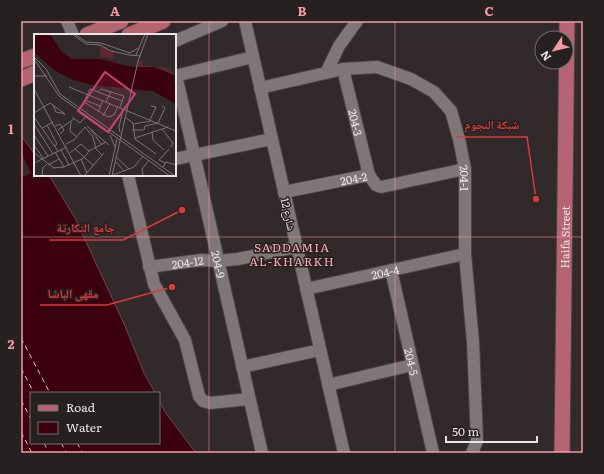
<svg xmlns="http://www.w3.org/2000/svg" width="604" height="474" font-family="Literata,'Noto Naskh Arabic',serif">
<style>
.water{fill:#3b010f;stroke:#704650}
.pier{fill:#31292a}
.lines{fill:none;stroke-linecap:round;stroke-linejoin:round}
.ferry{stroke:#fcb4ba;stroke-width:1;stroke-dasharray:5 4;stroke-linecap:butt}
.minor-casing{stroke:#4b4545;stroke-width:14}
.major-casing{stroke:#4b4545;stroke-width:17}
.minor{stroke:#7f7677;stroke-width:12}
.major{stroke:#b66471;stroke-width:15}
.grid{fill:none;stroke:#f49aa3;stroke-width:1;stroke-opacity:0.55}
.labels{text-anchor:middle;dominant-baseline:central;stroke-width:3;stroke-linejoin:round;paint-order:stroke}
.street-label{font-size:11px;fill:#ebe6e6;stroke:#272020}
.neighbourhood-label{font-size:12px;letter-spacing:1px;fill:#fea9b1;stroke:#272020}
.inset-river{fill:none;stroke:#3b010f;stroke-width:2}
.inset-road{fill:none;stroke:#7b7575;stroke-width:1}
.view{fill:#ca4177;fill-opacity:0.15;stroke:#ca4177;stroke-width:2}
.inset-edge{fill:none;stroke:#ebe6e6;stroke-width:2}
.leader{fill:none;stroke:#d83b3b;stroke-width:1.5}
.callout-dot{fill:#d83b3b;stroke:#272020;stroke-width:1.5}
.callout-label{font-size:12px;text-anchor:middle;font-weight:bold;fill:#d83b3b;stroke:#272020;stroke-width:3;stroke-linejoin:round;paint-order:stroke}
.neatline{fill:none;stroke:#f49aa3;stroke-width:1.5}
.grid-label{font-size:13px;text-anchor:middle;font-weight:bold;fill:#f49aa3}
</style>
<rect width="100%" height="100%" fill="#31292a"/>
<path class="water" d="M21,135L35,155V175H49L75,218L125,326L144,373L155,393H31V443H159V400L165,412L196,453H21Z"/>
<path class="pier" d="M21,152L31,173L23,177L21,172Z"/>
<g class="lines">
<g class="ferry">
<path d="M21,338L50,393"/>
<path d="M21,368L34,393"/>
<path d="M21,400L31,419"/>
<path d="M21,432L32,453"/>
<path d="M44,443L49,453"/>
<path d="M61,443L67,453"/>
<path d="M77,443L83,453"/>
</g>
<defs>
<g id="minor">
<path d="M67,21L73,35"/>
<path d="M245,21L344,453"/>
<path d="M175,41L222,21"/>
<path id="s1" d="M343,69L369,175"/>
<path d="M326,73L339,46L357,21"/>
<path id="s2" d="M176,75L262,453"/>
<path d="M175,76L253,57"/>
<path id="s3" d="M260,88L343,69L377,67L411,79L434,92L451,111L459,139L465,169V254L473,342L477,441L472,453"/>
<path d="M175,159L272,139"/>
<path d="M128,175L154,284L185,340L199,396L203,401L210,403L249,399"/>
<path id="s4" d="M284,192L369,175L376,185L381,187L465,169"/>
<path id="s5" d="M149,267L201,260L218,261L238,259L296,247"/>
<path id="s6" d="M391,270L433,453"/>
<path id="s7" d="M306,289L465,254"/>
<path d="M242,367L320,350"/>
<path d="M328,385L412,365"/>
</g>
<g id="major">
<path d="M87,35L121,21"/>
<path d="M129,35L163,21"/>
<path d="M21,61L35,56"/>
<path d="M21,79L35,73"/>
<path id="s8" d="M562,453L567,21"/>
</g>
</defs>
<use href="#minor" class="minor-casing"/>
<use href="#major" class="major-casing"/>
<use href="#minor" class="minor"/>
<use href="#major" class="major"/>
</g>
<path class="grid" d="M209,21V453M395,21V453M21,237H583"/>
<g class="labels">
<g class="street-label">
<text stroke="none"><textPath href="#s1" startOffset="55">204-3</textPath></text>
<text stroke="none"><textPath href="#s3" startOffset="276">204-1</textPath></text>
<text stroke="none"><textPath href="#s4" startOffset="71">204-2</textPath></text>
<text transform="translate(289 214) rotate(77)">شارع 12</text>
<text stroke="none"><textPath href="#s8" startOffset="216">Haifa Street</textPath></text>
<text stroke="none"><textPath href="#s5" startOffset="39">204-12</textPath></text>
<text stroke="none"><textPath href="#s2" startOffset="194">204-9</textPath></text>
<text stroke="none"><textPath href="#s7" startOffset="81">204-4</textPath></text>
<text stroke="none"><textPath href="#s6" startOffset="94">204-5</textPath></text>
</g>
<g class="neighbourhood-label">
<text x="292" y="247">SADDAMIA<tspan x="292" dy="14">AL-KHARKH</tspan></text>
</g>
</g>
<g transform="translate(34 34)">
<rect width="142" height="142" fill="#31292a"/>
<path d="M66,12L80,17L79,25L66,23ZM104,27H109L108,31L133,34L142,42L120,33H104Z" fill="#5f272f"/>
<path d="M0,0H16L27,17L38,25H65L98,33H120L140,41L142,70L119,57L58,51L39,46L21,37L0,18Z" fill="#3b010f"/>
<path class="inset-river" d="M1,0L23,27L37,35L120,46L142,58M2,0L24,26L38,34L120,45L142,57M4,0L24,25L38,33L120,44L142,55M5,0L25,24L38,31L120,43L142,54M6,0L25,23L39,30L120,42L142,53M0,1L22,28L37,36L120,47L142,59M0,3L22,29L37,37L120,49L142,60M0,5L21,30L37,38L120,50L142,61M0,7L21,31L36,39L120,51L142,63"/>
<path class="inset-road" d="M38,0L52,10L66,11L77,17L95,21L107,22M41,0L52,8L67,9L96,19L104,14M102,21L111,0M0,23L12,35L26,60L141,142M0,25L25,62L136,142M0,42H13M35,53L142,97M0,55L47,142M64,58L67,55L90,62L86,73M51,66L66,72M72,68L77,57M19,71L22,78L31,80M84,72L80,81L74,83L50,68L56,55L88,67M64,78L69,66M0,79L16,69L31,80M69,82L76,69M0,83L24,117M38,83L46,89L52,82M92,84L99,89L101,105L122,120M116,86L122,73L117,72M37,88L36,97L43,103M0,90L19,120M99,90L117,87M13,91L23,110L20,113M21,92L26,90L30,96L26,100M53,92L71,108M8,94L19,88M128,95L139,109L137,113M24,96L40,85M57,96L68,111M98,96H110L111,92L124,89L131,74L128,72M86,98L85,93L89,75M118,98L119,106L130,116M0,101L14,122M76,101L81,113M101,104L134,93M32,110L40,106L51,93L59,103L62,115L68,121M0,111L9,124M41,115L60,132M27,116L35,131M21,118L30,133M0,119L20,134M36,119L47,110L55,117M82,123L95,135M47,125L53,139M82,128L90,137M0,129L33,113M131,129L125,126L135,115M14,131L25,125M129,133L132,128L142,131M19,134L30,133L50,124L55,117L72,108L75,111M79,141L100,133L109,122M8,142L9,134L13,130M50,142L70,119M75,142L83,105M78,142L104,27L114,0M109,142L108,135L115,126"/>
<path class="view" d="M71,38L101,60L74,98L44,77Z"/>
<rect width="142" height="142" class="inset-edge"/>
</g>
<path class="leader" d="M536 199L527 137H456M182 210L123 240H49M172 287L107 305H40"/>
<g class="callout-dot">
<circle cx="536" cy="199" r="4"/>
<circle cx="182" cy="210" r="4"/>
<circle cx="172" cy="287" r="4"/>
</g>
<g class="callout-label">
<text x="492" y="129">شبكة النجوم</text>
<text x="86" y="232">جامع التكارتة</text>
<text x="73" y="298">مقهى الباشا</text>
</g>
<rect width="604" height="474" fill="none" stroke="#272020" stroke-width="44"/>
<rect x="30" y="392" width="130" height="52" fill="#272020" stroke="#756f6f"/>
<rect x="38" y="405" width="20" height="6" fill="#b66471" stroke="#756f6f"/>
<text x="66" y="412" font-size="12" fill="#ebe6e6">Road</text>
<rect x="38" y="422" width="20" height="12" fill="#3b010f" stroke="#756f6f"/>
<text x="66" y="432" font-size="12" fill="#ebe6e6">Water</text>
<g transform="translate(554 50) rotate(235)"><circle r="19" fill="#272020" stroke="#756f6f"/>
<path d="M0-3L7 15L0 10L-7 15Z" fill="#f49aa3"/>
<text y="-6" font-size="11" font-weight="bold" text-anchor="middle" fill="#ebe6e6">N</text>
</g>
<path d="M446 436v6h91v-6" fill="none" stroke="#ebe6e6" stroke-width="2"/>
<text x="452" y="436" font-size="12" fill="#ebe6e6" stroke="#272020" stroke-width="3" paint-order="stroke">50 m</text>
<rect x="22" y="22" width="560" height="430" class="neatline"/>
<g class="grid-label">
<text x="115" y="16">A</text>
<text x="302" y="16">B</text>
<text x="489" y="16">C</text>
<text x="11" y="134">1</text>
<text x="11" y="349">2</text>
</g>
</svg>
